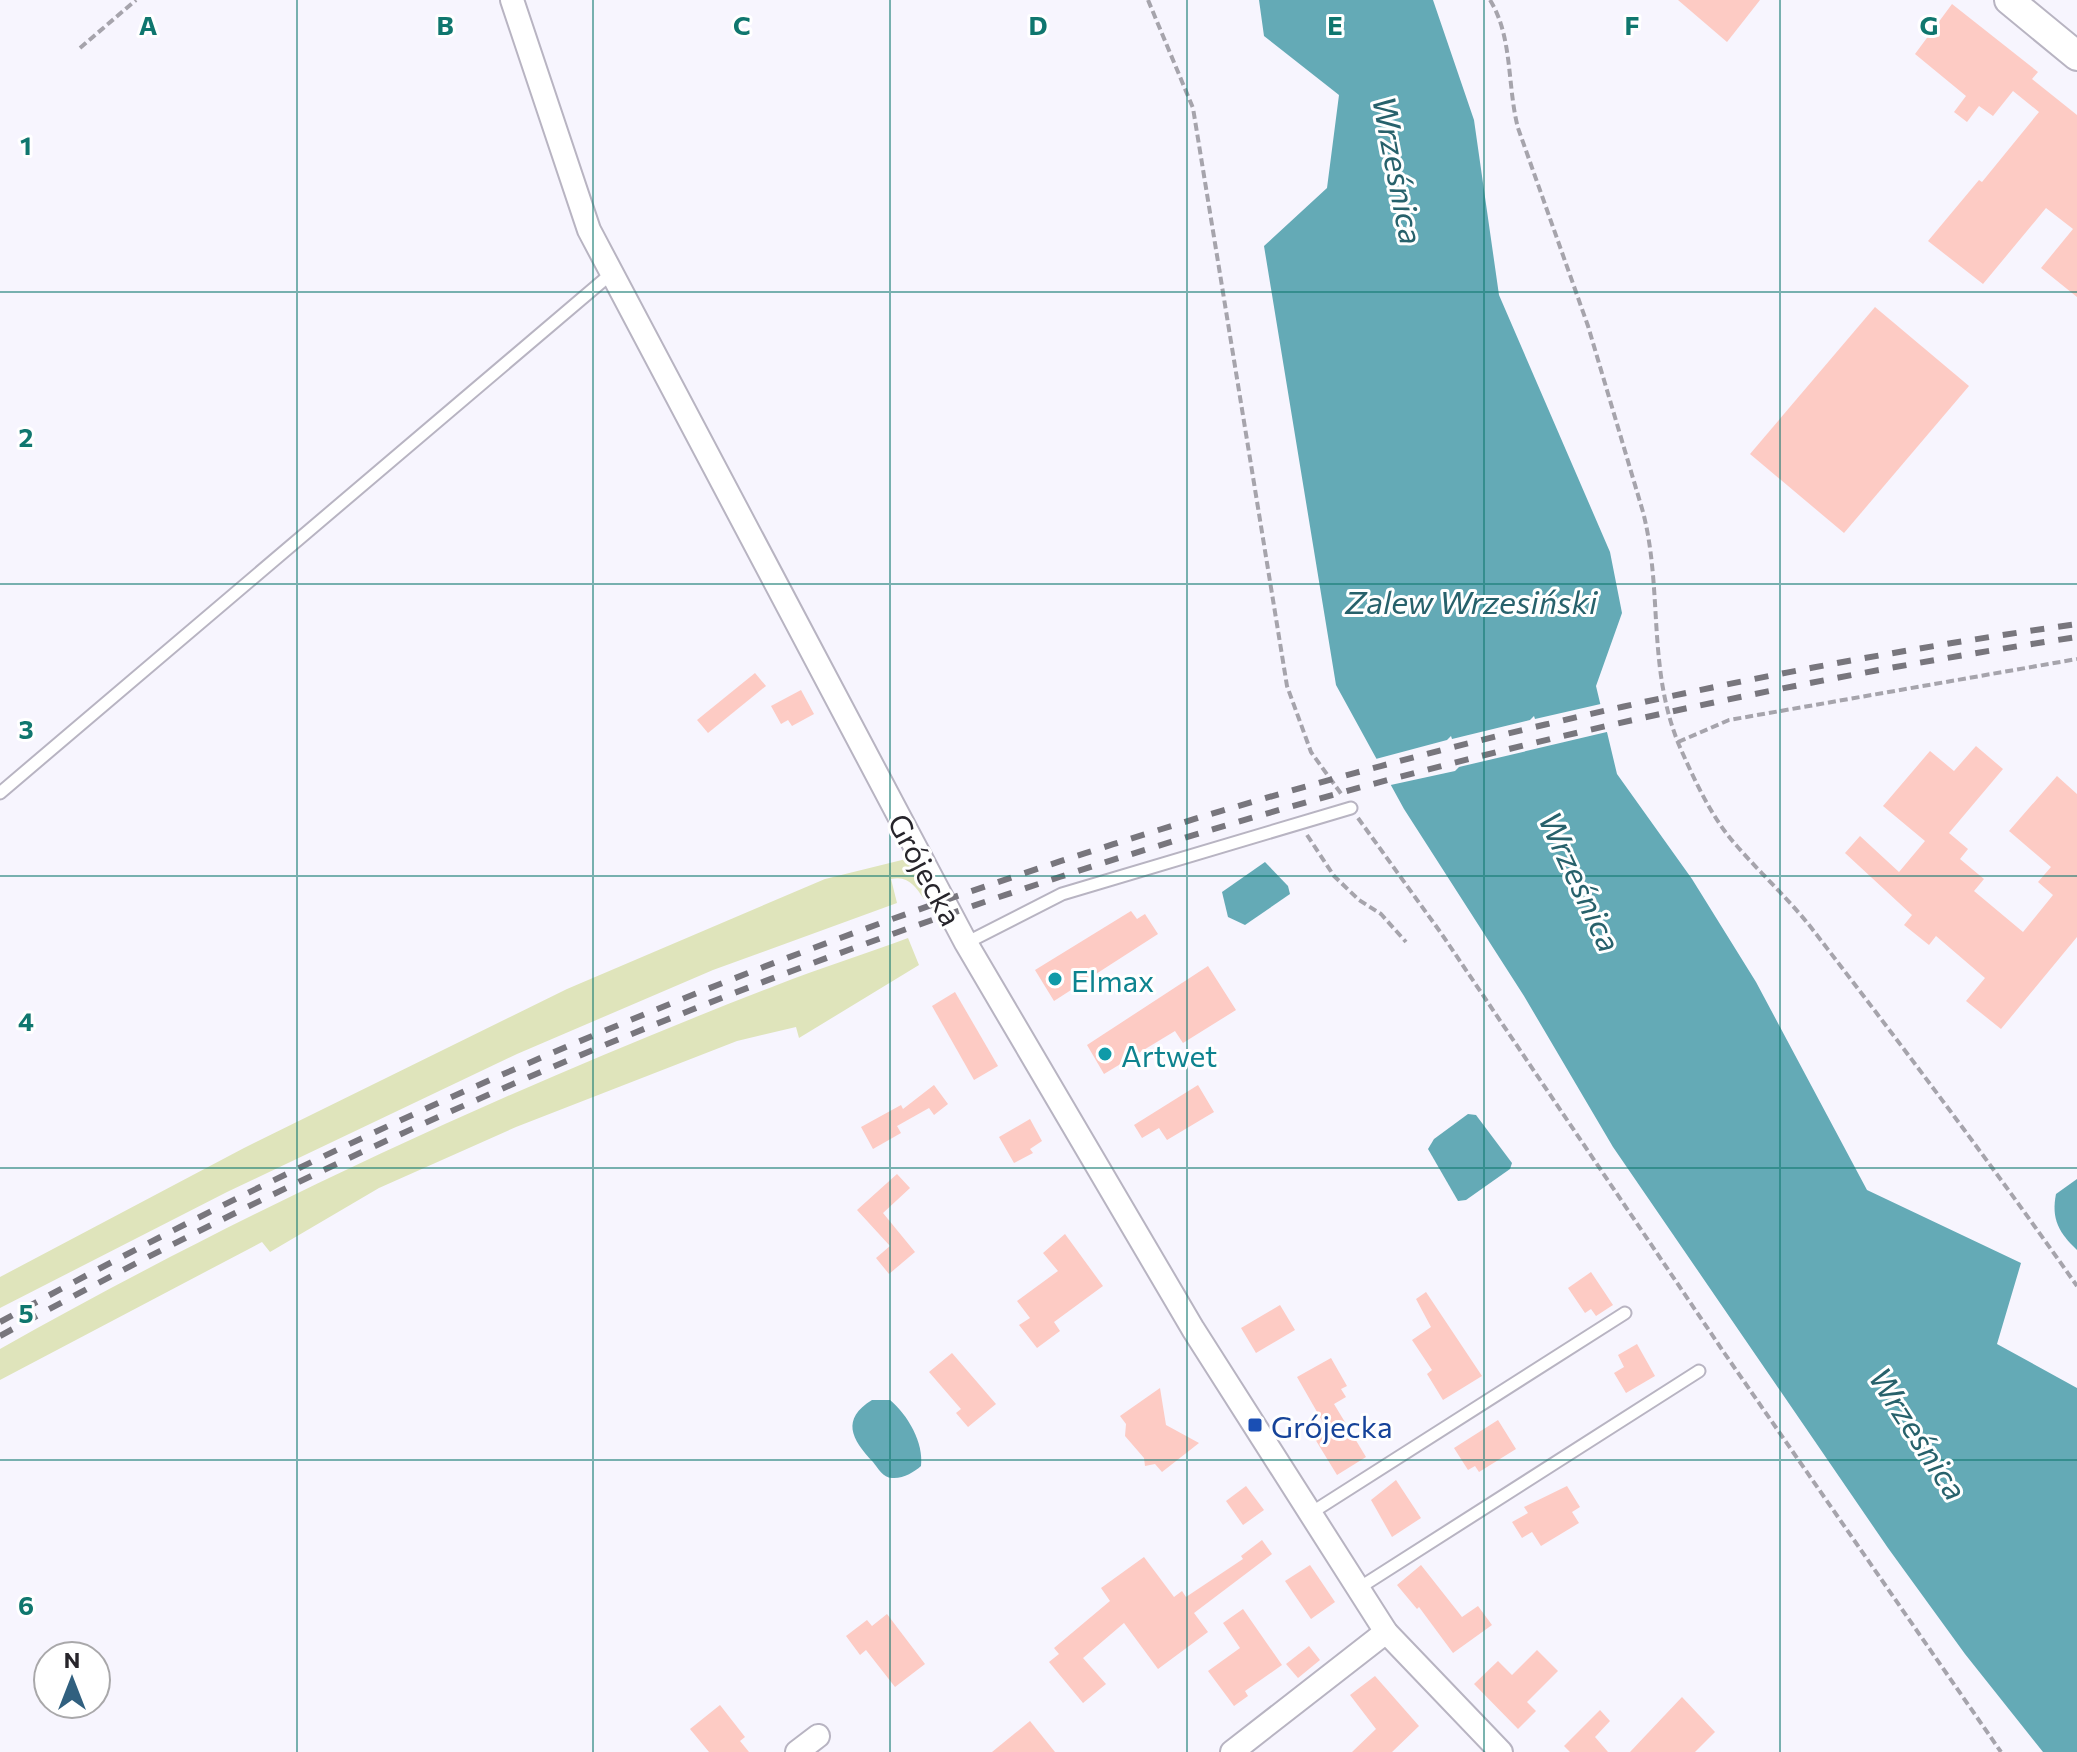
<svg xmlns="http://www.w3.org/2000/svg" width="2077" height="1752" font-family="Commissioner,sans-serif">
<style>
.green{fill:#dfe4bb}
.water{fill:#64aab6}
.pier{fill:#f7f5fe}
.building{fill:#fdcbc4}
.lines{fill:none;stroke-linecap:round;stroke-linejoin:round}
.service-casing{stroke:#b8b4c2;stroke-width:15}
.minor-casing{stroke:#b8b4c2;stroke-width:26}
.tertiary-casing{stroke:#b8b4c2;stroke-width:32}
.path{stroke:#a6a4ac;stroke-width:4;stroke-dasharray:8 4;stroke-linecap:butt}
.service{stroke:#fff;stroke-width:11}
.minor{stroke:#fff;stroke-width:22}
.tertiary{stroke:#fff;stroke-width:28}
.rail{stroke:#78767d;stroke-width:6;stroke-dasharray:14 14;stroke-linecap:butt}
.grid{fill:none;stroke:#0f766e;stroke-width:2;stroke-opacity:0.55}
.culture-dot{fill:#0f9aa8;stroke:#fff;stroke-width:3}
.transit-dot{fill:#1a4fb4;stroke:#fff;stroke-width:3}
.labels{text-anchor:middle;dominant-baseline:central;stroke-width:6;stroke-linejoin:round;paint-order:stroke}
.street-label{font-size:30px;fill:#27252b;stroke:#fff}
.culture-label{font-size:30px;fill:#0d838f;stroke:#fff;text-anchor:start}
.transit-label{font-size:30px;fill:#164399;stroke:#fff;text-anchor:start}
.water-label{font-size:32px;font-style:italic;fill:#27616b;stroke:#fff}
.grid-label{font-size:26px;text-anchor:middle;font-weight:bold;fill:#0f766e;stroke:#fff;stroke-width:6;stroke-linejoin:round;paint-order:stroke}
</style>
<rect width="100%" height="100%" fill="#f7f5fe"/>
<g class="green">
<path d="M906,859H910L930,897L924,899C915,886 908,875 891,879L897,903L713,970L517,1054L227,1192L0,1308V1277L244,1148L567,989L825,879Z"/>
<path d="M908,938L919,965L799,1038L796,1027L737,1041L516,1127L379,1188L270,1252L262,1242L0,1380V1349C248,1209 511,1088 777,985C820,968 865,954 908,938Z"/>
</g>
<g class="water">
<path d="M1259,0H1433L1474,120L1499,295L1610,552L1622,613L1596,686L1617,774L1692,879L1756,982L1867,1190L2021,1263L1997,1344L2077,1388V1752H2043L1965,1654L1888,1548L1613,1147L1524,996L1404,809L1336,685L1264,246L1327,188L1339,95L1264,36Z"/>
<path d="M1265,862L1288,886L1290,894L1245,925L1228,917L1222,892Z"/>
<path d="M1468,1114L1476,1115L1512,1163L1510,1169L1466,1200L1458,1201L1428,1149L1434,1139Z"/>
<path d="M2077,1179V1250C2059,1233 2051,1219 2056,1194Z"/>
<path d="M872,1400H890C908,1415 924,1443 921,1466C914,1472 903,1479 892,1478C883,1478 878,1468 873,1462C851,1439 841,1419 872,1400Z"/>
</g>
<path class="pier" d="M1605,703L1611,731L1459,767L1455,771L1386,786L1372,760L1447,740L1451,736L1452,739L1530,720L1534,716L1535,719Z"/>
<g class="building">
<path d="M1678,0H1760L1727,42Z"/>
<path d="M1952,4L2038,72L2032,79L2077,115V297L2041,268L2073,229L2046,208L1983,284L1928,241L1979,180L1982,182L2039,112L2013,91L1993,116L1979,106L1967,122L1954,112L1966,96L1915,54Z"/>
<path d="M1875,307L1969,386L1844,533L1750,454Z"/>
<path d="M755,673L766,686L708,733L697,720Z"/>
<path d="M801,690L814,714L792,726L788,720L781,724L771,706Z"/>
<path d="M1976,746L2003,769L1949,833L1968,849L1960,859L1984,879L1974,891L2023,932L2053,895L2038,882L2051,867L2009,831L2057,776L2077,794V937L2001,1029L1966,1001L1985,978L1936,936L1929,945L1904,925L1912,915L1845,853L1860,836L1899,872L1925,841L1883,806L1930,751L1954,771Z"/>
<path d="M1131,911L1137,919L1145,914L1158,934L1054,1001L1035,970Z"/>
<path d="M1208,966L1236,1010L1183,1043L1175,1031L1104,1074L1087,1045Z"/>
<path d="M955,992L998,1066L974,1080L932,1006Z"/>
<path d="M934,1085L948,1104L934,1115L929,1108L897,1126L901,1133L873,1149L861,1127L901,1105L903,1109Z"/>
<path d="M1198,1085L1214,1112L1167,1140L1159,1128L1142,1138L1134,1125Z"/>
<path d="M1030,1119L1042,1141L1030,1149L1033,1153L1014,1163L999,1137Z"/>
<path d="M897,1174L910,1188L883,1213L915,1252L889,1274L876,1258L890,1246L857,1210Z"/>
<path d="M1065,1234L1103,1286L1054,1322L1060,1331L1037,1348L1019,1325L1030,1318L1017,1301L1058,1271L1043,1253Z"/>
<path d="M1591,1272L1613,1305L1596,1316L1591,1309L1585,1313L1568,1288Z"/>
<path d="M1426,1292L1482,1376L1443,1400L1427,1374L1432,1370L1412,1340L1431,1327L1416,1299Z"/>
<path d="M1280,1305L1295,1330L1256,1353L1241,1328Z"/>
<path d="M1637,1344L1655,1376L1626,1393L1614,1373L1624,1367L1618,1355Z"/>
<path d="M952,1353L996,1404L968,1427L956,1413L961,1409L929,1372Z"/>
<path d="M1331,1358L1347,1386L1341,1389L1346,1397L1334,1404L1366,1457L1337,1475L1315,1439L1328,1431L1297,1377Z"/>
<path d="M1160,1388L1166,1425L1199,1443L1162,1472L1155,1464L1145,1466L1144,1458L1125,1436L1126,1424L1120,1416Z"/>
<path d="M1498,1420L1516,1449L1479,1472L1475,1466L1468,1470L1454,1448Z"/>
<path d="M1396,1480L1421,1518L1392,1537L1371,1500Z"/>
<path d="M1246,1486L1264,1510L1243,1525L1226,1501Z"/>
<path d="M1567,1486L1580,1507L1572,1512L1579,1523L1541,1546L1532,1532L1522,1538L1512,1522L1528,1513L1524,1507Z"/>
<path d="M1262,1540L1272,1554L1194,1613L1208,1632L1158,1669L1124,1623L1083,1658L1106,1684L1083,1703L1049,1662L1059,1654L1054,1648L1110,1601L1101,1588L1144,1557L1174,1597L1182,1591L1186,1597L1243,1559L1241,1556Z"/>
<path d="M1310,1565L1335,1602L1311,1619L1285,1581Z"/>
<path d="M1421,1565L1462,1617L1478,1606L1492,1625L1453,1653L1419,1607L1417,1609L1397,1585Z"/>
<path d="M1243,1609L1282,1665L1245,1691L1248,1696L1234,1706L1208,1671L1240,1648L1223,1623Z"/>
<path d="M887,1614L925,1664L895,1687L866,1650L860,1655L846,1636L867,1620L872,1626Z"/>
<path d="M1309,1646L1320,1660L1298,1678L1286,1664Z"/>
<path d="M1537,1650L1558,1671L1527,1702L1536,1711L1518,1729L1474,1684L1498,1661L1512,1675Z"/>
<path d="M1375,1676L1419,1726L1392,1752H1352L1376,1729L1350,1695Z"/>
<path d="M1682,1697L1715,1732L1695,1752H1630Z"/>
<path d="M720,1705L745,1737L740,1741L749,1752H709L690,1729Z"/>
<path d="M1600,1710L1610,1721L1595,1737L1608,1752H1570L1564,1746Z"/>
<path d="M1030,1721L1055,1752H992Z"/>
</g>
<g class="lines">
<defs>
<g id="service">
<path d="M0,793L612,273"/>
<path d="M966,943L1062,894L1351,808"/>
<path d="M1311,1513L1625,1313"/>
<path d="M1359,1588L1699,1371"/>
</g>
<g id="minor">
<path d="M512,0L589,230L966,943L1193,1329L1386,1632L1501,1752"/>
<path d="M797,1752L818,1736"/>
<path d="M1232,1752L1386,1632"/>
</g>
<path id="tertiary" d="M2009,0L2077,56"/>
</defs>
<use href="#service" class="service-casing"/>
<use href="#minor" class="minor-casing"/>
<use href="#tertiary" class="tertiary-casing"/>
<g class="path">
<path d="M1148,0L1193,108L1287,686L1311,752L1342,795"/>
<path d="M1490,0C1513,37 1507,86 1518,128L1588,326L1643,512C1663,590 1647,667 1679,745C1694,779 1711,817 1736,845C1761,874 1789,899 1813,930C1903,1047 1992,1165 2077,1286"/>
<path d="M80,48L136,0"/>
<path d="M1678,742L1729,720L2077,659"/>
<path d="M1358,818L1441,933L1725,1354L2001,1752"/>
<path d="M1307,835L1334,876L1359,900L1381,914L1406,942"/>
</g>
<use href="#service" class="service"/>
<use href="#minor" class="minor"/>
<use href="#tertiary" class="tertiary"/>
<g class="rail">
<path d="M0,1322C645,968 1349,727 2077,624"/>
<path d="M0,1336C646,980 1348,747 2077,637"/>
</g>
</g>
<path class="grid" d="M297,0V1752M593,0V1752M890,0V1752M1187,0V1752M1484,0V1752M1780,0V1752M0,292H2077M0,584H2077M0,876H2077M0,1168H2077M0,1460H2077"/>
<g class="culture-dot">
<circle cx="1055" cy="979" r="8"/>
<circle cx="1105" cy="1054" r="8"/>
</g>
<rect class="transit-dot" x="1247" y="1417" width="16" height="16" rx="4"/>
<g class="labels">
<g class="street-label">
<text transform="translate(926 869) rotate(62)">Grójecka</text>
</g>
<g class="culture-label">
<text x="1071" y="979">Elmax</text>
<text x="1121" y="1054">Artwet</text>
</g>
<g class="transit-label">
<text x="1271" y="1425">Grójecka</text>
</g>
<g class="water-label">
<text transform="translate(1399 170) rotate(79)">Wrześnica</text>
<text x="1471" y="601">Zalew Wrzesiński</text>
<text transform="translate(1581 881) rotate(65)">Wrześnica</text>
<text transform="translate(1919 1433) rotate(57)">Wrześnica</text>
</g>
</g>
<g class="grid-label">
<text x="148" y="35">A</text>
<text x="445" y="35">B</text>
<text x="742" y="35">C</text>
<text x="1038" y="35">D</text>
<text x="1335" y="35">E</text>
<text x="1632" y="35">F</text>
<text x="1929" y="35">G</text>
<text x="26" y="155">1</text>
<text x="26" y="447">2</text>
<text x="26" y="739">3</text>
<text x="26" y="1031">4</text>
<text x="26" y="1323">5</text>
<text x="26" y="1615">6</text>
</g>
<g transform="translate(72 1680)"><circle r="38" fill="#ffffff" stroke="#a9a8aa" stroke-width="2"/>
<path d="M0-6L14 30L0 20L-14 30Z" fill="#31607f"/>
<text y="-12" font-size="22" font-weight="bold" text-anchor="middle" fill="#27252b">N</text>
</g>
</svg>
